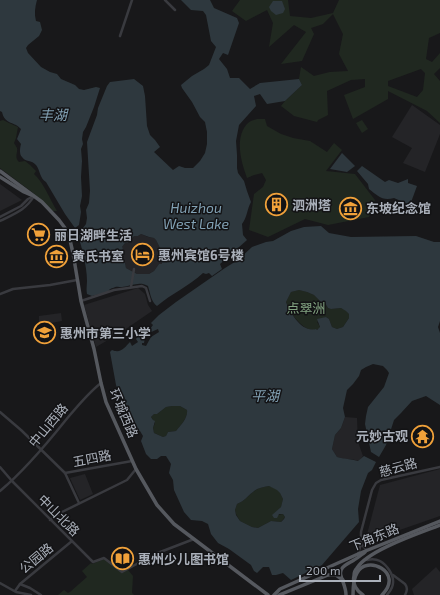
<svg xmlns="http://www.w3.org/2000/svg" width="440" height="595" font-family="'Exo 2','Noto Sans SC',sans-serif">
<style>
.built{fill:#242427}
.green{fill:#202820;fill-rule:evenodd}
.water{fill:#2e383e;fill-rule:evenodd}
.lines{fill:none;stroke-linecap:round;stroke-linejoin:round}
.minor{stroke:#393a3f;stroke-width:2.5}
.major{stroke:#55585e;stroke-width:3.5}
.major-bridge{stroke:#55585e;stroke-width:3.5}
.labels{text-anchor:middle;dominant-baseline:central;stroke-width:3;stroke-linejoin:round;paint-order:stroke}
.poi-label{font-size:13px;font-weight:bold;fill:#aab0ba;stroke:#131315;text-anchor:start}
.park-label{font-size:13px;fill:#83a482;stroke:#131315}
.street-label{font-size:13px;fill:#aab0ba;stroke:#131315}
.water-label{font-size:14px;font-style:italic;fill:#82a1b4;stroke:#131315}
</style>
<rect width="100%" height="100%" fill="#18181a"/>
<g class="built">
<path d="M412,105L440,125V134L425,172L403,163L412,148L392,137Z"/>
<path d="M0,184L22,200L0,211Z"/>
<path d="M141,234L148,237L154,238L156,240L160,248L164,250L165,254L163,264H159L154,271L149,274H137L126,268L125,263L120,256L123,248L122,247L125,243L129,242L134,236H138Z"/>
<path d="M138,288L145,294L148,305L152,311L120,333L96,347L84,305Z"/>
<path d="M61,313L62,321L51,323L48,343L39,344V316Z"/>
<path d="M345,417L357,418L358,442L363,456L359,461L351,459H344L337,457L332,449L335,435L341,428Z"/>
<path d="M440,469V516L365,542L380,485Z"/>
<path d="M85,474L93,494L80,500L70,478Z"/>
<path d="M436,567L440,572V595H414L412,589Z"/>
</g>
<g class="green">
<path d="M240,0H288L290,16L311,18L333,13L339,0H440V33L429,38L426,59L432,62L440,53V68L434,74L440,81V123L427,111L388,91V99L353,119L344,95L365,87V79L351,80L327,91L328,115L318,120L317,122L294,116L281,106L285,101L302,85L299,79L301,67L314,76L330,72L348,71L339,54L343,34L333,14L323,24L311,28L314,34L302,61L281,64L306,32L294,25L269,47L273,23L267,10L246,21L232,11ZM421,69L425,73L423,90L417,97L388,86V81Z"/>
<path d="M257,119H265L267,126L281,134L293,138L310,141L327,152L334,143L342,150L326,171L355,174L375,200L369,217L328,225L305,219L268,237L249,230L254,194L263,187L266,180L262,173L254,175L247,178C241,162 234,137 248,123C250,121 254,120 257,119Z"/>
<path d="M3,120L9,123L18,127L16,138L14,143C15,145 16,146 17,148C18,153 14,157 19,162L25,161L30,165L36,171L34,174C44,183 50,200 57,211H53L32,192L0,168V121Z"/>
<path d="M362,120L368,129L362,133L356,123Z"/>
<path d="M299,290L307,292L314,295L321,302L325,303L328,308L331,309L341,308L346,310L349,314V318L343,327L337,329L332,327L329,319L326,317L317,322L319,325L320,328C306,337 290,313 286,302L291,292Z"/>
<path d="M172,406H180L187,410C188,418 181,425 176,431L168,432L166,436L163,437L154,433L153,428L155,423L151,417L154,414H157L166,407Z"/>
<path d="M269,486L277,489L280,493L283,499L281,507L272,516L283,514L285,517L281,522L271,521L258,528L252,527L240,521L236,514L235,510L237,504C246,500 246,497 253,492C257,488 263,487 269,486Z"/>
<path d="M104,559L122,573L128,570L133,576L132,593L134,595H58L64,590L68,593L70,592L87,577L82,571L91,563L92,564Z"/>
</g>
<g class="water">
<path d="M0,0H37C35,7 34,14 36,21L40,22L42,30L39,36L28,45L26,48L28,53L41,67L50,72L57,74L61,79L75,85L79,89L84,90L96,87L100,88L94,107L86,127L83,132L82,139L83,144L81,149L82,161L81,177L82,196L80,206L81,212L79,225L75,228L65,214L46,182C40,179 40,170 36,165C32,160 25,162 22,157C19,154 20,148 21,144L17,139L21,129C14,121 5,125 2,112L0,111Z"/>
<path d="M181,0H210L214,8L237,18L239,23L228,55L223,53L219,59L227,69L230,78H239L250,89L260,83L299,79L302,85L285,101L267,104L260,94L254,96L256,106L239,125L236,141L237,155V168L238,173L244,181L247,191L251,202C247,209 247,218 242,224L243,235L247,240L220,264L222,269L212,276L209,273L206,274L203,273C189,286 171,294 157,306C151,302 150,292 148,286C139,281 132,286 122,287C119,287 116,286 113,288C109,289 110,289 108,292L92,296L87,294C86,289 87,285 87,281C87,267 82,248 78,235L86,224L87,218L86,210L89,203L90,191L87,142L97,115L98,108L107,86L110,82L134,79L143,86L145,96L147,126L150,135L155,140L160,147L154,152L173,170L179,166L185,168H193L200,161L205,153L207,144V132L205,122L200,117L192,102L182,88L181,85L192,76L204,69L209,65L216,47L211,41L206,15L203,11L191,10ZM141,234L149,237L154,238L156,240L160,248L164,250C165,255 165,256 162,260V264H159L154,271L149,274H137L126,268L125,263L120,256L123,248L122,247L125,243L129,242L134,236H138Z"/>
<path d="M273,1H282L285,9L283,13L276,15L271,11L269,7Z"/>
<path d="M342,153L355,166L347,172L330,169Z"/>
<path d="M362,166L385,182L389,180L398,183L408,179V183L417,186L410,205L394,198C382,201 378,196 369,189L368,184L357,171Z"/>
<path d="M321,226L329,233L351,237L416,236L434,242H440V321L438,327L440,333V405L426,396L412,401L401,413L394,420L386,445L379,457L371,452L365,424L366,416L368,407L384,387L389,373L387,370L383,366L373,364L366,367L361,370L359,376L353,384L347,390L343,408L345,417L341,428L335,435L332,449L337,457C344,459 351,459 358,461L364,456L376,462L372,470L368,473L361,491L358,509L359,522L322,565L291,580L283,573L276,575H272L269,567H263L257,573L254,571L251,565L229,549L218,543L211,534L208,524L202,521L191,520L184,512L174,490L173,480L169,473L171,464L166,456H161L157,459H151L146,454L141,441L143,436L140,431L134,430L116,385L110,352L112,350C121,354 125,347 130,342L132,346L138,342L136,339L140,333L145,337L144,343H142V345L146,346L151,337L159,332L158,329L149,333L148,332L153,325L151,323L159,315L176,302L225,268L238,260L252,247L266,242L273,241L291,231L304,227ZM299,290L307,292L314,295L321,302L325,303L328,308L331,309L341,308L346,311L349,314V318L343,327L337,329L332,327L329,319L326,317L317,319L320,327L317,330L316,329C302,333 290,313 286,302L291,292ZM172,406H180L187,410C188,418 181,425 176,431L168,432L166,436L163,437L154,433L153,428L155,421L153,420L151,417L154,414H157L166,407ZM269,486L277,490L280,493L283,499L281,507L272,515L274,518H277L279,514H283L285,517L284,519L281,522L271,521L258,528L252,527L240,521L236,515L235,510L237,504C246,500 246,497 253,492C257,488 263,487 269,486Z"/>
</g>
<g class="lines">
<g class="minor">
<path d="M165,0L175,10"/>
<path d="M120,36L132,0"/>
<path d="M0,217L21,206L28,199L34,196"/>
<path d="M0,221C14,214 26,210 34,196"/>
<path d="M131,287L134,269"/>
<path d="M0,294L13,289L50,285L77,280"/>
<path d="M81,301L114,290L142,286L146,288L150,301"/>
<path d="M0,412L21,430L65,473L132,461"/>
<path d="M0,467L12,481L93,562L104,558L122,572L155,554L194,539"/>
<path d="M65,473L79,503"/>
<path d="M0,491C24,471 45,446 65,421C76,408 87,394 101,383"/>
<path d="M50,520L62,512L127,480L136,469"/>
<path d="M361,544L367,550"/>
<path d="M358,554L361,544V532L372,490L376,483L381,480L440,467"/>
<path d="M367,560C371,559 376,559 380,561C387,565 394,575 393,583C393,588 390,591 387,595"/>
<path d="M393,575L405,584C408,588 407,591 405,595"/>
<path d="M0,583L16,592L31,595"/>
<path d="M20,584L30,588L41,595"/>
<path d="M15,591L20,584L72,541"/>
</g>
<g class="major">
<path d="M0,171L42,202L59,220L65,228L69,236L73,253L81,301L94,349L101,383L106,402L136,469L157,505L174,524L268,595"/>
<path d="M0,177L24,192L31,195"/>
<path d="M274,595L280,589L358,554L440,521"/>
<path d="M279,595L328,575H336L343,580"/>
<path d="M346,595C346,588 343,583 341,576C338,567 348,564 354,560C358,558 361,555 365,552"/>
<path d="M363,595C357,591 352,584 354,576C354,574 355,570 357,568C368,550 420,533 440,525"/>
</g>
<path class="major-bridge" d="M353,595C353,588 353,579 357,573C366,554 405,572 382,595"/>
</g>
<defs>
<symbol id="building-ring" viewBox="-11 -11 22 22"><circle r="9.5" fill="#131315" stroke="#f0a13a" stroke-width="1.5"/><path d="M-4-6H4V6H1V3H-1V6H-4ZM-2.5-4.3h1.7v1.8h-1.7ZM.8-4.3h1.7v1.8H.8ZM-2.5-1h1.7V.8h-1.7ZM.8-1h1.7V.8H.8Z" fill="#f0a13a"/></symbol>
<symbol id="museum-ring" viewBox="-11 -11 22 22"><circle r="9.5" fill="#131315" stroke="#f0a13a" stroke-width="1.5"/><path d="M0-6L6-3V-2H-6V-3ZM-5-1h2V3h-2ZM-1-1h2V3h-2ZM3-1h2V3H3ZM-6 4H6V6H-6Z" fill="#f0a13a"/></symbol>
<symbol id="supermarket-ring" viewBox="-11 -11 22 22"><circle r="9.5" fill="#131315" stroke="#f0a13a" stroke-width="1.5"/><path d="M-6-5.5h2.5l.6 2H6L4.5 2H-2.5L-4.4-4H-6ZM-1.5 3.2a1.3 1.3 0 1 0 .1 0ZM3 3.2a1.3 1.3 0 1 0 .1 0Z" fill="#f0a13a"/></symbol>
<symbol id="hotel-ring" viewBox="-11 -11 22 22"><circle r="9.5" fill="#131315" stroke="#f0a13a" stroke-width="1.5"/><path d="M-6-4.5h1.5V1H6V5H4.5V3h-9V5H-6ZM-4 0a1.8 1.8 0 1 1 3.6 0ZM.5 0V-2.5h3Q6-2.5 6 0Z" fill="#f0a13a"/></symbol>
<symbol id="school-ring" viewBox="-11 -11 22 22"><circle r="9.5" fill="#131315" stroke="#f0a13a" stroke-width="1.5"/><path d="M0-5L7-2L0 1L-7-2ZM-4 1L0 2.5L4 1V4Q0 6-4 4Z" fill="#f0a13a"/></symbol>
<symbol id="temple-ring" viewBox="-11 -11 22 22"><circle r="9.5" fill="#131315" stroke="#f0a13a" stroke-width="1.5"/><path d="M0-6L5-2H3V0L6.5 2.5H4V6H1.5V3h-3V6H-4V2.5H-6.5L-3 0V-2H-5Z" fill="#f0a13a"/></symbol>
<symbol id="library-ring" viewBox="-11 -11 22 22"><circle r="9.5" fill="#131315" stroke="#f0a13a" stroke-width="1.5"/><path d="M-6-4Q-3-5.5-.7-3.5V5Q-3 3-6 4ZM6-4Q3-5.5 .7-3.5V5Q3 3 6 4Z" fill="#f0a13a"/></symbol>
</defs>
<g fill-rule="evenodd">
<use href="#building-ring" x="264" y="192" width="25" height="25"/>
<use href="#museum-ring" x="338" y="196" width="25" height="25"/>
<use href="#supermarket-ring" x="26" y="222" width="25" height="25"/>
<use href="#hotel-ring" x="130" y="242" width="25" height="25"/>
<use href="#museum-ring" x="44" y="244" width="25" height="25"/>
<use href="#school-ring" x="32" y="320" width="25" height="25"/>
<use href="#temple-ring" x="410" y="424" width="25" height="25"/>
<use href="#library-ring" x="110" y="546" width="25" height="25"/>
</g>
<g class="labels">
<g class="poi-label">
<text x="292" y="205">泗洲塔</text>
<text x="366" y="208">东坡纪念馆</text>
<text x="54" y="235">丽日湖畔生活</text>
<text x="158" y="255">惠州宾馆6号楼</text>
<text x="72" y="256">黄氏书室</text>
<text x="60" y="333">惠州市第三小学</text>
<text x="408" y="436" text-anchor="end">元妙古观</text>
<text x="138" y="559">惠州少儿图书馆</text>
</g>
<g class="park-label">
<text x="306" y="308">点翠洲</text>
</g>
<g class="street-label">
<text transform="translate(124 413) rotate(67)">环城西路</text>
<text transform="translate(48 425) rotate(-50)">中山西路</text>
<text transform="translate(92 458) rotate(-11)">五四路</text>
<text transform="translate(398 467) rotate(-15)">慈云路</text>
<text transform="translate(59 515) rotate(45)">中山北路</text>
<text transform="translate(374 537) rotate(-22)">下角东路</text>
<text transform="translate(36 558) rotate(-40)">公园路</text>
</g>
<g class="water-label">
<text x="53" y="114">丰湖</text>
<text x="196" y="207">Huizhou<tspan x="196" dy="16">West Lake</tspan></text>
<text x="265" y="395">平湖</text>
</g>
</g>
<path d="M300 575v6h80v-6" fill="none" stroke="#aab0ba" stroke-width="2"/>
<text x="306" y="575" font-size="12" fill="#aab0ba" stroke="#131315" stroke-width="3" paint-order="stroke">200 m</text>
</svg>
